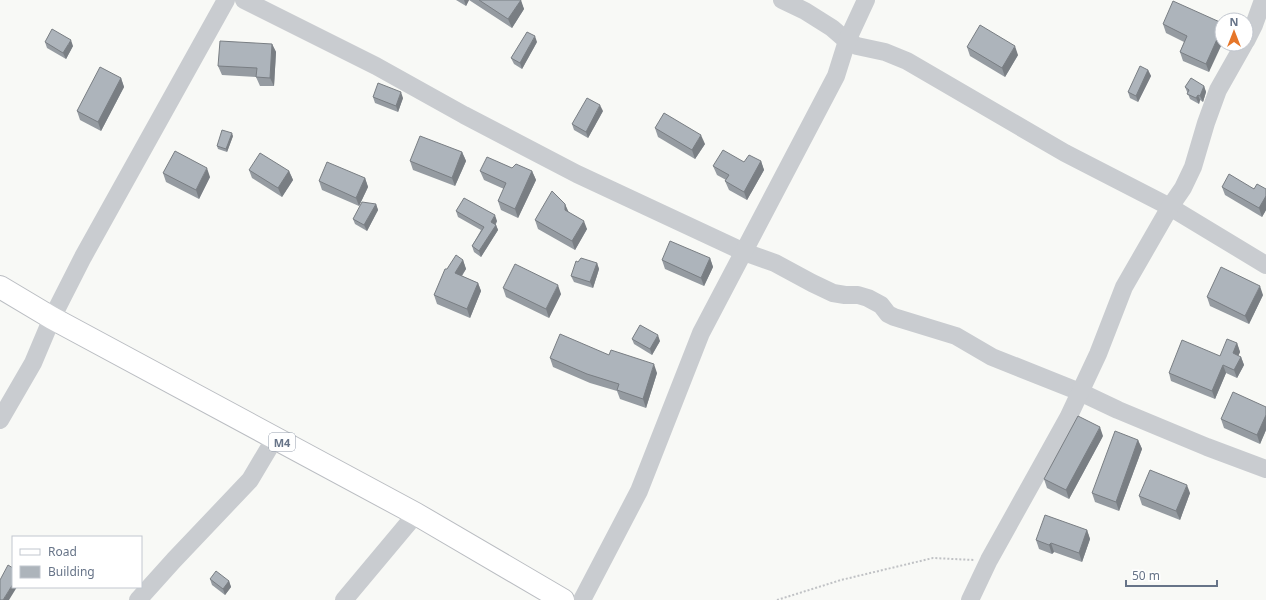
<svg xmlns="http://www.w3.org/2000/svg" width="1266" height="600" font-family="'Noto Sans',sans-serif">
<style>
.lines{fill:none;stroke-linecap:round;stroke-linejoin:round}
.major-casing{stroke:#babdc2;stroke-width:24}
.path{stroke:#c0c2c5;stroke-width:2;stroke-dasharray:2 2;stroke-linecap:butt}
.minor{stroke:#c9ccd0;stroke-width:18}
.major{stroke:#fff;stroke-width:22}
.wall{fill:#959ba1}
.shaded-wall{fill:#797e83}
.building{fill:#adb4bb;stroke:#797e83}
.labels{text-anchor:middle;dominant-baseline:central;stroke-width:4;stroke-linejoin:round;paint-order:stroke}
.shield{fill:#fff;stroke:#959eac;stroke-width:1}
.shield-label{font-size:11px;font-weight:bold;fill:#677488}
</style>
<rect width="100%" height="100%" fill="#f8f9f6"/>
<g class="lines">
<defs>
<path id="major" d="M0,287L52,318L416,514L563,600"/>
</defs>
<use href="#major" class="major-casing"/>
<path class="path" d="M777,600L841,580L933,558L974,560"/>
<g class="minor">
<path d="M244,0L376,66L464,115L577,174L744,252L775,263L812,283L833,293L845,295H858L868,298L881,305L888,314L894,317L956,336L992,357L1080,392L1118,410L1207,447L1266,469"/>
<path d="M782,0L805,11L832,28L847,41L857,46L885,52L907,61L1065,153L1170,207L1266,265"/>
<path d="M1246,41L1254,25L1263,0"/>
<path d="M0,420L33,363L52,318L83,257L226,0"/>
<path d="M138,600L174,560L250,480L275,438"/>
<path d="M344,600L416,514"/>
<path d="M582,600L639,491L701,333L836,76L847,41L866,0"/>
<path d="M970,600L989,560L1068,418L1098,354L1124,287L1170,207L1183,188L1193,167L1206,123L1218,90L1244,44"/>
</g>
<use href="#major" class="major"/>
</g>
<g class="wall">
<path d="M456,0H520L524,9L512,28L469,0L466,6Z"/>
<path d="M1222,23L1209,72L1183,61L1180,52L1184,42L1166,33L1163,24Z"/>
<path d="M45,42L73,46L66,59L47,48Z"/>
<path d="M537,42L522,69L514,64L511,58Z"/>
<path d="M272,44L276,52L274,86H260L256,77L222,75L218,66Z"/>
<path d="M967,47L1018,55L1005,77L970,56Z"/>
<path d="M1148,70L1151,76L1138,102L1130,98L1128,92Z"/>
<path d="M121,78L124,87L101,131L80,120L77,111Z"/>
<path d="M1204,86L1206,92L1203,102L1200,100L1199,104L1190,99L1185,87Z"/>
<path d="M373,97L403,98L398,112L375,103Z"/>
<path d="M603,111L588,138L574,130L572,124Z"/>
<path d="M655,128L705,144L695,159L658,137Z"/>
<path d="M233,136L227,152L218,149L217,146Z"/>
<path d="M462,152L466,161L455,186L413,170L410,161Z"/>
<path d="M761,161L764,170L747,200L729,190L725,181L726,180L717,175L713,166L744,162Z"/>
<path d="M512,168L532,171L536,180L518,218L501,210L498,201L504,189L484,180L480,171Z"/>
<path d="M249,170L289,171L293,180L282,197L252,178Z"/>
<path d="M163,173L210,177L199,199L166,182Z"/>
<path d="M365,178L368,187L359,206L322,190L319,181Z"/>
<path d="M1222,187L1266,189V210L1262,217L1225,195Z"/>
<path d="M376,204L378,210L367,231L355,224L353,219Z"/>
<path d="M565,204L568,212L587,229L575,250L538,229L535,220Z"/>
<path d="M456,211L497,221L496,224V225L498,230L481,257L474,252L472,246L481,230L458,217Z"/>
<path d="M710,258L713,267L704,286L665,269L662,260Z"/>
<path d="M463,260L466,269L462,276L478,283L481,291L470,318L437,304L434,295L447,269Z"/>
<path d="M578,262L597,263L599,269L593,288L574,282L571,276Z"/>
<path d="M503,288L561,294L549,318L506,297Z"/>
<path d="M1263,295L1249,324L1210,306L1207,297Z"/>
<path d="M632,339L660,341L652,355L634,344Z"/>
<path d="M1237,343L1240,352L1238,356L1241,357L1244,365L1237,378L1226,373L1215,399L1171,381L1169,373L1220,356Z"/>
<path d="M609,355L657,373L646,408L620,399L617,391L590,383L553,367L550,358Z"/>
<path d="M1266,407V430L1260,444L1224,428L1221,419Z"/>
<path d="M1103,436L1069,499L1047,488L1044,479Z"/>
<path d="M1138,440L1142,449L1119,511L1095,502L1092,493Z"/>
<path d="M1190,493L1180,520L1142,505L1139,496Z"/>
<path d="M1087,530L1090,539L1082,562L1054,552L1052,554L1039,549L1036,540Z"/>
<path d="M210,579L229,581L231,587L225,595L212,585Z"/>
</g>
<g class="shaded-wall">
<path d="M464,0H469L466,6Z"/>
<path d="M521,0L524,9L512,28L508,19Z"/>
<path d="M1222,28V44L1209,72L1206,64Z"/>
<path d="M535,36L537,42L522,69L520,63Z"/>
<path d="M71,40L73,46L66,59L63,53Z"/>
<path d="M272,44L276,52L274,86L270,78Z"/>
<path d="M1015,46L1018,55L1005,77L1002,68Z"/>
<path d="M1148,70L1151,76L1138,102L1136,96Z"/>
<path d="M121,78L124,87L101,131L98,122Z"/>
<path d="M1204,86L1206,92L1203,102L1200,96Z"/>
<path d="M401,92L403,98L398,112L396,106Z"/>
<path d="M1198,95L1200,100L1199,104L1196,98Z"/>
<path d="M600,105L603,111L588,138L586,132Z"/>
<path d="M232,133L233,136L227,152L226,149Z"/>
<path d="M701,135L705,144L695,159L692,150Z"/>
<path d="M462,152L466,161L455,186L452,178Z"/>
<path d="M761,161L764,170L747,200L744,192Z"/>
<path d="M207,168L210,177L199,199L196,190Z"/>
<path d="M289,171L293,180L282,197L278,188Z"/>
<path d="M532,171L536,180L518,218L515,209Z"/>
<path d="M365,178L368,187L359,206L356,198Z"/>
<path d="M1266,196V210L1262,217L1259,208Z"/>
<path d="M376,204L378,210L367,231L364,225Z"/>
<path d="M565,204L569,213L565,210Z"/>
<path d="M495,215L497,221L493,228L491,222Z"/>
<path d="M584,221L587,229L575,250L572,241Z"/>
<path d="M496,225L498,230L481,257L479,251Z"/>
<path d="M710,258L713,267L704,286L701,278Z"/>
<path d="M463,260L466,269L458,281L455,273Z"/>
<path d="M597,263L599,269L593,288L590,282Z"/>
<path d="M478,283L481,291L470,318L467,309Z"/>
<path d="M558,285L561,294L549,318L546,309Z"/>
<path d="M1260,286L1263,295L1249,324L1245,316Z"/>
<path d="M658,335L660,341L652,355L650,349Z"/>
<path d="M1237,343L1240,352L1236,361L1233,353Z"/>
<path d="M1241,357L1244,365L1237,378L1234,370Z"/>
<path d="M654,364L657,373L646,408L643,399Z"/>
<path d="M1223,365L1226,373L1215,399L1212,391Z"/>
<path d="M1266,415V430L1260,444L1257,435Z"/>
<path d="M1100,427L1103,436L1069,499L1066,490Z"/>
<path d="M1138,440L1142,449L1119,511L1116,502Z"/>
<path d="M1187,485L1190,493L1180,520L1176,511Z"/>
<path d="M1087,530L1090,539L1082,562L1079,553Z"/>
<path d="M1051,543L1054,552L1052,554L1049,545Z"/>
<path d="M229,581L231,587L225,595L223,589Z"/>
<path d="M13,584V587H17L9,600H3Z"/>
</g>
<g class="building">
<path d="M479,0H521L508,19Z"/>
<path d="M1173,1L1222,23V28L1206,64L1180,52L1187,36L1163,24Z"/>
<path d="M980,25L1015,46L1002,68L967,47Z"/>
<path d="M52,29L71,40L63,53L45,42Z"/>
<path d="M527,32L535,36L520,63L511,58Z"/>
<path d="M220,41L272,44L270,78L256,77L257,68L218,66Z"/>
<path d="M1140,66L1148,70L1136,96L1128,92Z"/>
<path d="M100,67L121,78L98,122L77,111Z"/>
<path d="M1191,78L1204,86L1200,96L1198,95L1196,98L1187,94L1189,90L1185,87Z"/>
<path d="M378,83L401,92L396,106L373,97Z"/>
<path d="M587,98L600,105L586,132L572,124Z"/>
<path d="M664,113L701,135L692,150L655,128Z"/>
<path d="M222,130L232,133L226,149L217,146Z"/>
<path d="M420,136L462,152L452,178L410,161Z"/>
<path d="M723,150L744,162L749,155L761,161L744,192L725,181L729,175L713,166Z"/>
<path d="M175,151L207,168L196,190L163,173Z"/>
<path d="M260,153L289,171L278,188L249,170Z"/>
<path d="M487,157L512,168L516,164L532,171L515,209L498,201L506,183L480,171Z"/>
<path d="M327,162L365,178L356,198L319,181Z"/>
<path d="M1229,174L1254,189L1257,184L1266,189V196L1259,208L1222,187Z"/>
<path d="M552,191L565,204V210L584,221L572,241L535,220Z"/>
<path d="M464,198L495,215L491,222L496,225L479,251L472,246L484,227L456,211Z"/>
<path d="M362,202L376,204L364,225L353,219Z"/>
<path d="M670,241L710,258L701,278L662,260Z"/>
<path d="M456,255L463,260L455,273L478,283L467,309L434,295L445,269H447Z"/>
<path d="M581,258L597,263L590,282L571,276L576,261L578,262Z"/>
<path d="M515,264L558,285L546,309L503,288Z"/>
<path d="M1221,267L1260,286L1245,316L1207,297Z"/>
<path d="M640,325L658,335L650,349L632,339Z"/>
<path d="M560,334L609,355L611,350L654,364L643,399L617,390L619,384L587,374L550,358Z"/>
<path d="M1227,339L1237,343L1233,353L1241,357L1234,370L1223,365L1212,391L1169,373L1182,340L1220,356Z"/>
<path d="M1233,392L1266,407V415L1257,435L1221,419Z"/>
<path d="M1078,416L1100,427L1066,490L1044,479Z"/>
<path d="M1115,431L1138,440L1116,502L1092,493Z"/>
<path d="M1150,470L1187,485L1176,511L1139,496Z"/>
<path d="M1045,515L1087,530L1079,553L1051,543L1049,545L1036,540Z"/>
<path d="M8,565L13,568V584L3,600H0V580Z"/>
<path d="M216,571L229,581L223,589L210,579Z"/>
</g>
<g class="labels">
<rect class="shield" x="269" y="433" width="26" height="18" rx="3"/>
<g class="shield-label">
<text x="282" y="442">M4</text>
</g>
</g>
<rect x="12" y="536" width="130" height="52" fill="#ffffff" stroke="#c2c7cf"/>
<rect x="20" y="549" width="20" height="6" fill="#ffffff" stroke="#c2c7cf"/>
<text x="48" y="556" font-size="12" fill="#677488">Road</text>
<rect x="20" y="566" width="20" height="12" fill="#adb4bb" stroke="#c2c7cf"/>
<text x="48" y="576" font-size="12" fill="#677488">Building</text>
<g transform="translate(1234 32)"><circle r="19" fill="#ffffff" stroke="#c2c7cf"/>
<path d="M0-3L7 15L0 10L-7 15Z" fill="#e67629"/>
<text y="-6" font-size="11" font-weight="bold" text-anchor="middle" fill="#677488">N</text>
</g>
<path d="M1126 580v6h91v-6" fill="none" stroke="#677488" stroke-width="2"/>
<text x="1132" y="580" font-size="12" fill="#677488" stroke="#ffffff" stroke-width="3" paint-order="stroke">50 m</text>
</svg>
